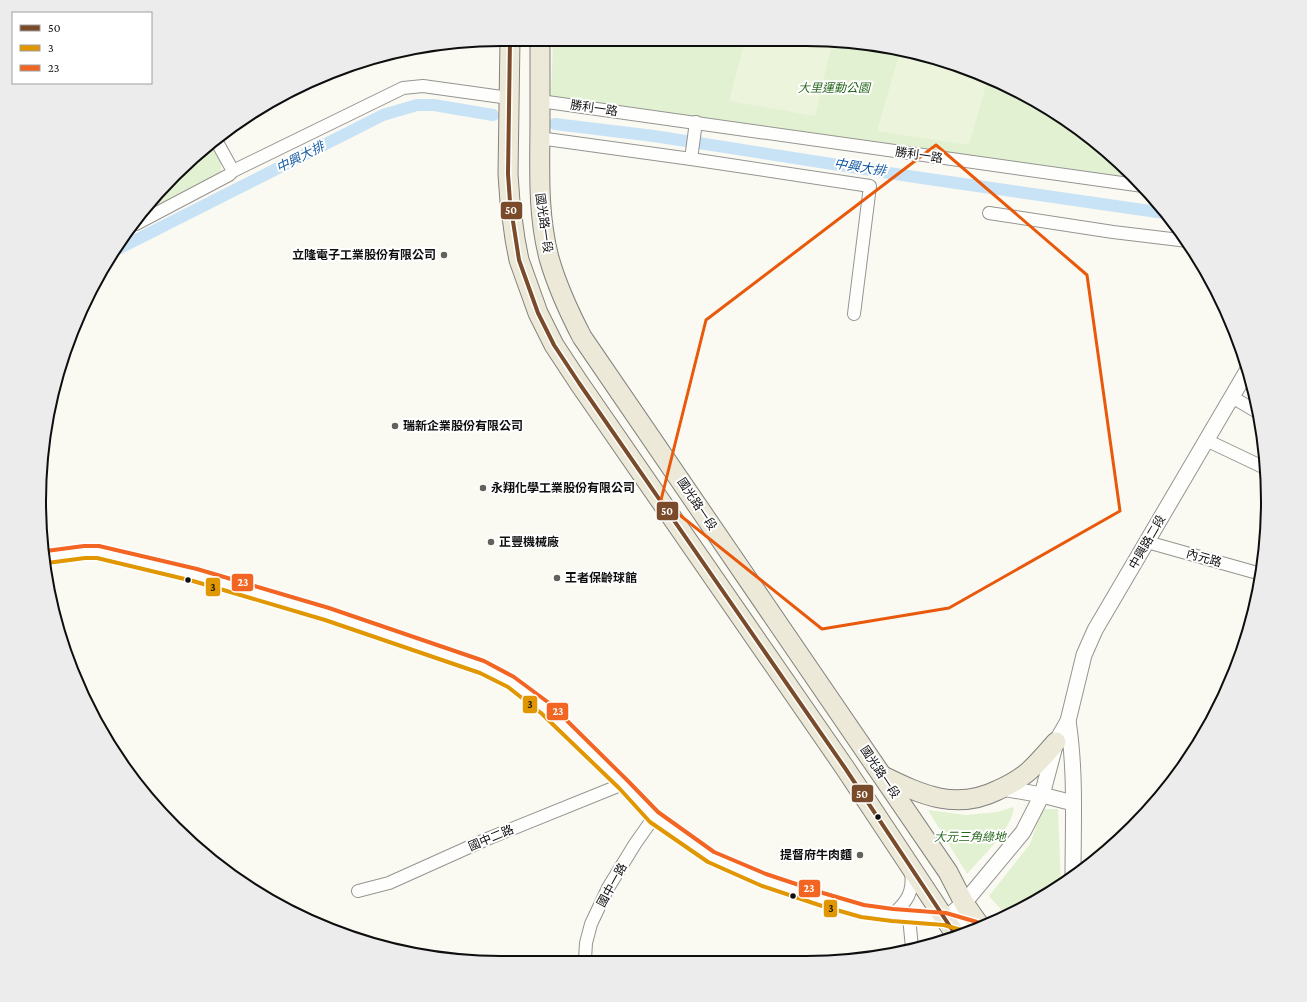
<svg xmlns="http://www.w3.org/2000/svg" width="1307" height="1002" font-family="'Crimson Pro','Noto Sans TC',serif">
<style>
.green{fill:#e2f1d2}
.pitch{fill:#ecf5db}
.lines{fill:none;stroke-linecap:round;stroke-linejoin:round}
.canal{stroke:#c8e2f6;stroke-width:12}
.minor-casing{stroke:#959491;stroke-width:14}
.tertiary-casing{stroke:#959491;stroke-width:17}
.primary-casing{stroke:#82827e;stroke-width:21}
.minor{stroke:#fefefd;stroke-width:12}
.tertiary{stroke:#fefefd;stroke-width:15}
.primary{stroke:#ede9d8;stroke-width:19}
.bus-1-casing{stroke:#fff;stroke-width:7}
.bus-2-casing{stroke:#fff;stroke-width:7}
.bus-3-casing{stroke:#fff;stroke-width:7}
.bus-1{stroke:#7a4b2a;stroke-width:4}
.bus-2{stroke:#e09701;stroke-width:4}
.bus-3{stroke:#f26522;stroke-width:4}
.marked{fill:none;stroke:#e8590c;stroke-width:3;stroke-linejoin:round}
.poi-dot{fill:#61615e;stroke:#fff;stroke-width:1.5}
.bus-dot{fill:#0e0e0e;stroke:#fff;stroke-width:1.5}
.labels{text-anchor:middle;dominant-baseline:central;stroke-width:4;stroke-linejoin:round;paint-order:stroke}
.park-label{font-size:12px;font-style:italic;fill:#27671d;stroke:#fff}
.street-label{font-size:12px;fill:#0e0e0e;stroke:#fff}
.poi-label{font-size:12px;font-weight:bold;fill:#0e0e0e;stroke:#fff;text-anchor:start}
.water-label{font-size:13px;font-style:italic;fill:#155aa2;stroke:#fff}
.rim{fill:none;stroke:#0e0e0e;stroke-width:2}
.line-badge{stroke:#fff;stroke-width:1.5}
.badge-label{font-size:11px;text-anchor:middle;font-weight:bold;fill:#fff}
.pale-badge-label{font-size:11px;text-anchor:middle;font-weight:bold;fill:#111}
</style>
<rect width="100%" height="100%" fill="#fbfaf2"/>
<g class="green">
<path d="M553,39L836,40L926,55L1011,87L1087,134L1137,179L551,96Z"/>
<path d="M213,145L221,163V175L143,216L174,174Z"/>
<path d="M1013,807L1014,808C1011,830 982,857 967,874L928,810L966,815L997,812Z"/>
<path d="M1042,809H1058L1061,886L1005,914L989,896L1030,844Z"/>
</g>
<g class="pitch">
<path d="M745,40H798L831,48L815,116L729,101Z"/>
<path d="M899,55L988,78L969,145L877,131Z"/>
</g>
<g class="lines">
<g class="canal">
<path d="M555,124L654,136L915,177L1164,213"/>
<path d="M116,250L383,115L417,105H434L493,115"/>
</g>
<defs>
<g id="minor">
<path d="M540,101L1143,186"/>
<path d="M539,138L691,159L870,186L854,314"/>
<path d="M217,142L233,171"/>
<path d="M691,159L696,122"/>
<path d="M989,213L1113,232L1188,241"/>
<path d="M136,224L229,175L233,171L403,88L423,86L509,98"/>
<path d="M1232,397L1259,413"/>
<path d="M1206,440L1265,468"/>
<path d="M1147,542L1261,574"/>
<path d="M358,891L389,883L487,839L623,784"/>
<path d="M892,915C907,902 914,892 911,871"/>
<path d="M909,917L912,948"/>
<path d="M945,919L975,928"/>
<path d="M585,959L586,943L591,924L608,888L635,844L654,817"/>
</g>
<g id="tertiary">
<path d="M46,557L85,552H98L195,575L327,614L482,667L511,682L545,708L623,784L654,817L711,857L764,880L821,899L863,911L892,915L945,919L964,903L1023,832L1042,795L1056,742L1068,721L1084,655L1095,630L1247,371"/>
<path d="M1068,721C1076,772 1073,825 1073,877"/>
<path d="M1002,788L1042,795L1073,803"/>
</g>
<g id="primary">
<path d="M510,39L508,174L510,202L515,239L519,260L538,313L554,345L579,383L845,768L957,937"/>
<path d="M540,39C540,66 540,92 540,119C540,166 537,212 549,258C557,286 569,312 582,337L948,872L964,903L980,926"/>
<path d="M883,776C922,795 956,811 998,790C1009,785 1020,779 1029,771C1039,762 1048,751 1056,742"/>
</g>
</defs>
<use href="#minor" class="minor-casing"/>
<use href="#tertiary" class="tertiary-casing"/>
<use href="#primary" class="primary-casing"/>
<use href="#minor" class="minor"/>
<use href="#tertiary" class="tertiary"/>
<use href="#primary" class="primary"/>
<defs>
<path id="bus-1" d="M510,39L508,174L510,202L519,260L538,313L554,345L579,383L845,768L957,937"/>
<path id="bus-2" d="M47,563L85,558H97L193,581L325,620L480,673L508,687L541,713L619,788L650,822L708,862L762,886L819,905L861,917L892,921L944,925L968,932"/>
<path id="bus-3" d="M46,551L84,546H99L197,569L329,608L484,661L514,677L549,703L627,780L658,812L714,852L766,874L823,893L864,905L893,909L946,913L977,922"/>
</defs>
<use href="#bus-1" class="bus-1-casing"/>
<use href="#bus-2" class="bus-2-casing"/>
<use href="#bus-3" class="bus-3-casing"/>
<use href="#bus-1" class="bus-1"/>
<use href="#bus-2" class="bus-2"/>
<use href="#bus-3" class="bus-3"/>
</g>
<path class="marked" d="M936,145L1087,275L1120,511L949,608L822,629L661,500L706,320Z"/>
<g class="poi-dot">
<circle cx="444" cy="255" r="4"/>
<circle cx="395" cy="426" r="4"/>
<circle cx="483" cy="488" r="4"/>
<circle cx="491" cy="542" r="4"/>
<circle cx="557" cy="578" r="4"/>
<circle cx="860" cy="855" r="4"/>
</g>
<g class="bus-dot">
<circle cx="188" cy="580" r="3.5"/>
<circle cx="878" cy="817" r="3.5"/>
<circle cx="793" cy="896" r="3.5"/>
</g>
<g class="labels">
<g class="park-label">
<text x="834" y="88">大里運動公園</text>
<text x="970" y="837">大元三角綠地</text>
</g>
<g class="street-label">
<text transform="translate(594 108) rotate(8)">勝利一路</text>
<text transform="translate(919 155) rotate(8)">勝利一路</text>
<text transform="translate(544 223) rotate(82)">國光路一段</text>
<text transform="translate(697 504) rotate(56)">國光路一段</text>
<text transform="translate(1147 542) rotate(-60)">中興路二段</text>
<text transform="translate(1204 558) rotate(16)">內元路</text>
<text transform="translate(880 772) rotate(56)">國光路一段</text>
<text transform="translate(491 838) rotate(-23)">國中二路</text>
<text transform="translate(612 885) rotate(-61)">國中一路</text>
</g>
<g class="poi-label">
<text x="436" y="255" text-anchor="end">立隆電子工業股份有限公司</text>
<text x="403" y="426">瑞新企業股份有限公司</text>
<text x="491" y="488">永翔化學工業股份有限公司</text>
<text x="499" y="542">正豐機械廠</text>
<text x="565" y="578">王者保齡球館</text>
<text x="852" y="855" text-anchor="end">提督府牛肉麵</text>
</g>
<g class="water-label">
<text transform="translate(300 157) rotate(-27)">中興大排</text>
<text transform="translate(860 167) rotate(9)">中興大排</text>
</g>
</g>
<path d="M0 0H1307V1002H0ZM501 46H806A455 455 0 0 1 1261 501V501A455 455 0 0 1 806 956H501A455 455 0 0 1 46 501V501A455 455 0 0 1 501 46Z" fill="#ececec" fill-rule="evenodd"/>
<path class="rim" d="M501 46H806A455 455 0 0 1 1261 501V501A455 455 0 0 1 806 956H501A455 455 0 0 1 46 501V501A455 455 0 0 1 501 46Z"/>
<g class="line-badge">
<rect x="500" y="201" width="23" height="19" rx="4" fill="#7a4b2a"/>
<rect x="656" y="501" width="23" height="20" rx="4" fill="#7a4b2a"/>
<rect x="231" y="573" width="23" height="19" rx="4" fill="#f26522"/>
<rect x="205" y="577" width="16" height="20" rx="4" fill="#e09701"/>
<rect x="522" y="695" width="16" height="19" rx="4" fill="#e09701"/>
<rect x="546" y="702" width="23" height="19" rx="4" fill="#f26522"/>
<rect x="851" y="784" width="23" height="19" rx="4" fill="#7a4b2a"/>
<rect x="798" y="879" width="23" height="19" rx="4" fill="#f26522"/>
<rect x="823" y="899" width="15" height="19" rx="4" fill="#e09701"/>
</g>
<g class="badge-label">
<text x="511" y="214">50</text>
<text x="667" y="515">50</text>
<text x="243" y="586">23</text>
<text x="558" y="715">23</text>
<text x="862" y="798">50</text>
<text x="809" y="892">23</text>
</g>
<g class="pale-badge-label">
<text x="213" y="591">3</text>
<text x="530" y="708">3</text>
<text x="831" y="912">3</text>
</g>
<rect x="12" y="12" width="140" height="72" fill="#ffffff" stroke="#9f9f9f"/>
<rect x="20" y="25" width="20" height="6" fill="#7a4b2a" stroke="#9f9f9f"/>
<text x="48" y="32" font-size="12" fill="#0e0e0e">50</text>
<rect x="20" y="45" width="20" height="6" fill="#e09701" stroke="#9f9f9f"/>
<text x="48" y="52" font-size="12" fill="#0e0e0e">3</text>
<rect x="20" y="65" width="20" height="6" fill="#f26522" stroke="#9f9f9f"/>
<text x="48" y="72" font-size="12" fill="#0e0e0e">23</text>
</svg>
